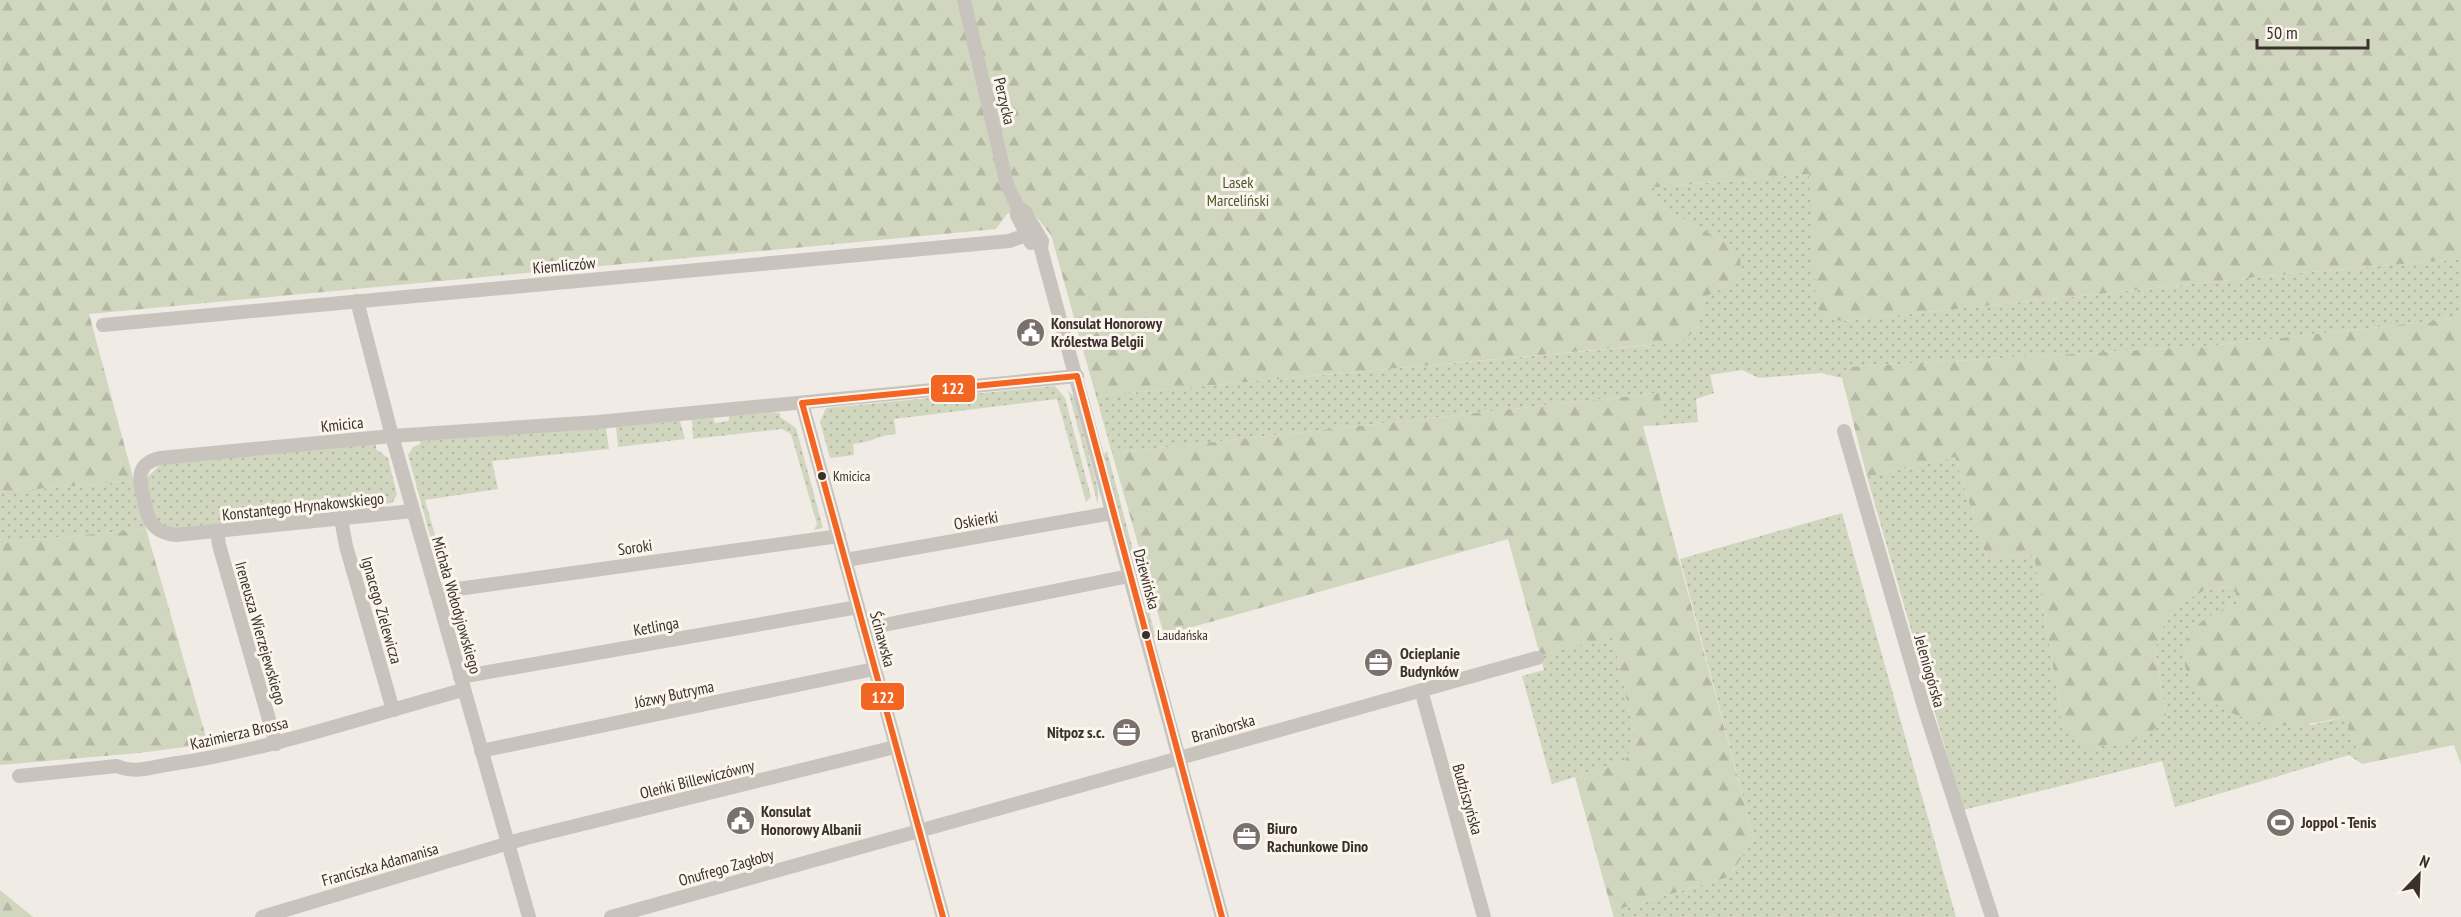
<svg xmlns="http://www.w3.org/2000/svg" width="2461" height="917" font-family="'PT Sans Narrow',sans-serif">
<style>
.grass{fill:url(#grass-dots)}
.forest{fill:url(#forest-firs)}
.lines{fill:none;stroke-linecap:round;stroke-linejoin:round}
.street{stroke:#c9c3be;stroke-width:14}
.bus-1-casing{stroke:#fbf5ee;stroke-width:10}
.bus-1{stroke:#f26522;stroke-width:6}
.bus-dot{fill:#3b302b;stroke:#fbf5ee;stroke-width:2}
.labels{text-anchor:middle;dominant-baseline:central;stroke-width:6;stroke-linejoin:round;paint-order:stroke}
.bus-label{font-size:14px;fill:#3b302b;stroke:#fbf5ee;text-anchor:start}
.street-label{font-size:16px;fill:#3b302b;stroke:#fbf5ee}
.park-label{font-size:16px;fill:#4a5a2e;stroke:#fbf5ee}
.poi-label{font-size:16px;font-weight:bold;fill:#3b302b;stroke:#fbf5ee;text-anchor:start}
.line-badge{stroke:#fbf5ee;stroke-width:2}
.badge-label{font-size:16px;text-anchor:middle;font-weight:bold;fill:#fff}
</style>
<defs>
<pattern id="grass-dots" width="8" height="8" patternUnits="userSpaceOnUse" patternTransform="scale(1.5)"><rect width="8" height="8" fill="#d1d6bf"/><path d="M2 2h.1M6 6h.1" fill="none" stroke="#b4b8a4" stroke-width="1.8" stroke-linecap="round"/></pattern>
<pattern id="forest-firs" width="22" height="20" patternUnits="userSpaceOnUse" patternTransform="scale(1.5)"><rect width="22" height="20" fill="#d1d6bf"/><path d="M5 1l3.5 6h-7zM16 11l3.5 6h-7z" fill="#b4b8a4"/></pattern>
</defs>
<rect width="100%" height="100%" fill="#f0ebe5"/>
<g class="grass">
<path d="M1809,174L1827,319L1842,321L2267,276L2461,259V318L2208,346L1848,367L1842,378L1821,373L1759,378L1742,370L1710,375L1714,393L1696,399L1698,422L1663,425L1658,393L1112,453L1096,396L1651,345L1697,330L1705,297L1728,285L1731,245L1659,206L1646,188Z"/>
<path d="M1055,386L1065,398L1091,497L1086,502L1057,399L894,419L896,434C880,435 869,443 853,444L854,455L830,458L820,422L826,408Z"/>
<path d="M1068,390L1074,397L1098,489V505Z"/>
<path d="M769,412L780,413V417L796,428L823,528L814,530L817,524L791,434L782,429L693,439L692,420L713,418L715,423L728,421L730,416Z"/>
<path d="M680,421L685,439L618,447L616,427Z"/>
<path d="M606,428L609,449L492,461L498,489L425,500L440,553L435,554L408,455L413,447L420,444V441Z"/>
<path d="M376,444V449L388,458L397,495L392,503L384,504L385,508L173,529L157,522L144,480L161,464Z"/>
<path d="M1107,451L1156,638L1152,636L1104,454Z"/>
<path d="M1955,457L1987,559L2034,555L2064,731L2166,715L2155,650L2169,610L2205,590L2234,586L2238,603C2208,615 2199,621 2185,650L2311,725L2346,717L2362,764L2349,755L2175,807L2162,761L1963,810L1867,477Z"/>
<path d="M134,481L146,529L0,543V492Z"/>
<path d="M1842,513L1956,917H1614L1612,911L1729,877L1754,838L1680,559Z"/>
<path d="M1613,637L1636,741L1624,762L1552,784L1522,676L1544,670L1540,655Z"/>
</g>
<g class="forest">
<path d="M0,0H2461V259L2267,276L1842,321L1827,319L1816,306L1809,174L1647,188L1659,206L1731,245L1740,257L1741,272L1728,285L1705,297L1697,330L1680,342L1096,396L1051,235L1031,210L1007,214L996,229L89,314L134,481L0,492Z"/>
<path d="M2461,318V765L2454,745L2362,764L2345,717C2321,722 2298,727 2273,725C2229,720 2157,680 2195,629C2205,615 2223,609 2238,603L2234,586L2205,590L2169,611L2155,650L2166,715L2148,737L2085,749L2064,731L2034,555L1987,559L1955,457L1867,477L1842,378L1848,367L2208,346Z"/>
<path d="M1659,393L1663,425L1643,426L1754,838L1729,877L1612,911L1575,777L1624,762L1636,741L1613,638L1540,655L1508,539L1164,635L1112,453Z"/>
<path d="M146,529L208,744L139,753L0,765V543Z"/>
<path d="M0,890L33,917H0Z"/>
</g>
<g class="lines">
<g class="street">
<path d="M964,0L1007,185L1018,207"/>
<path d="M1018,207L1025,212L1042,241L1041,249L1222,917"/>
<path d="M1018,207L1017,215L1031,243"/>
<path d="M357,301L392,436L529,917"/>
<path d="M103,325L1009,241L1027,235"/>
<path d="M802,403L943,917"/>
<path d="M1844,431L1924,707L1992,917"/>
<path d="M413,511L176,535C167,534 160,532 154,526C148,520 147,511 145,504C140,483 133,464 160,458L392,436L598,422L1077,376"/>
<path d="M341,519L346,546L393,710"/>
<path d="M217,531L219,545L276,744"/>
<path d="M846,560L1112,513"/>
<path d="M436,592L839,536"/>
<path d="M864,629L1129,576"/>
<path d="M460,677L858,607"/>
<path d="M1421,690L1484,917"/>
<path d="M481,751L874,669"/>
<path d="M19,776L117,766C134,774 152,767 171,764C271,750 366,716 463,690"/>
<path d="M262,917L526,838L895,747"/>
<path d="M611,917L1537,658"/>
</g>
<defs>
<path id="bus-1" d="M943,917L802,403L1077,376L1222,917"/>
</defs>
<use href="#bus-1" class="bus-1-casing"/>
<use href="#bus-1" class="bus-1"/>
</g>
<defs>
<symbol id="civic-disc" viewBox="-11 -11 22 22"><circle r="9.5" fill="#7a716c" stroke="#fbf5ee"/><path d="M-.6-6.5H3V-4.5H.6V-3L4-1V1h2V6H-6V1h2V-1L-.6-3ZM-1.2 2.5V6h2.4V2.5Z" fill="#fff"/></symbol>
<symbol id="office-disc" viewBox="-11 -11 22 22"><circle r="9.5" fill="#7a716c" stroke="#fbf5ee"/><path d="M-6-3h4V-5.5h4V-3h4V5H-6ZM-1-4.5V-3h2v-1.5ZM-6 0V1H6V0Z" fill="#fff"/></symbol>
<symbol id="stadium-disc" viewBox="-11 -11 22 22"><circle r="9.5" fill="#7a716c" stroke="#fbf5ee"/><path d="M0-5a6.5 5 0 1 0 0 10a6.5 5 0 1 0 0-10ZM-3.5-1.8h7v3.6h-7Z" fill="#fff"/></symbol>
</defs>
<g fill-rule="evenodd">
<use href="#civic-disc" x="1014" y="316" width="33" height="33"/>
<use href="#office-disc" x="1362" y="646" width="33" height="33"/>
<use href="#office-disc" x="1110" y="716" width="33" height="33"/>
<use href="#civic-disc" x="724" y="804" width="33" height="33"/>
<use href="#stadium-disc" x="2264" y="806" width="33" height="33"/>
<use href="#office-disc" x="1230" y="820" width="33" height="33"/>
</g>
<g class="bus-dot">
<circle cx="822" cy="476" r="5"/>
<circle cx="1146" cy="635" r="5"/>
</g>
<g class="labels">
<g class="bus-label">
<text x="833" y="476">Kmicica</text>
<text x="1157" y="635">Laudańska</text>
</g>
<g class="street-label">
<text transform="translate(1005 101) rotate(77)">Perzycka</text>
<text transform="translate(564 265) rotate(-5)">Kiemliczów</text>
<text transform="translate(342 424) rotate(-6)">Kmicica</text>
<text transform="translate(303 506) rotate(-6)">Konstantego Hrynakowskiego</text>
<text transform="translate(976 520) rotate(-10)">Oskierki</text>
<text transform="translate(635 547) rotate(-8)">Soroki</text>
<text transform="translate(1147 579) rotate(75)">Dziewińska</text>
<text transform="translate(457 605) rotate(74)">Michała Wołodyjowskiego</text>
<text transform="translate(382 610) rotate(74)">Ignacego Zielewicza</text>
<text transform="translate(656 626) rotate(-10)">Ketlinga</text>
<text transform="translate(261 633) rotate(74)">Ireneusza Wierzejewskiego</text>
<text transform="translate(883 639) rotate(75)">Ścinawska</text>
<text transform="translate(1930 671) rotate(74)">Jeleniogórska</text>
<text transform="translate(674 694) rotate(-12)">Józwy Butryma</text>
<text transform="translate(1223 728) rotate(-16)">Braniborska</text>
<text transform="translate(239 733) rotate(-13)">Kazimierza Brossa</text>
<text transform="translate(697 779) rotate(-14)">Oleńki Billewiczówny</text>
<text transform="translate(1468 799) rotate(74)">Budziszyńska</text>
<text transform="translate(380 864) rotate(-16)">Franciszka Adamanisa</text>
<text transform="translate(726 867) rotate(-16)">Onufrego Zagłoby</text>
</g>
<g class="park-label">
<text x="1238" y="182">Lasek<tspan x="1238" dy="18">Marceliński</tspan></text>
</g>
<g class="poi-label">
<text x="1051" y="323">Konsulat Honorowy<tspan x="1051" dy="18">Królestwa Belgii</tspan></text>
<text x="1400" y="653">Ocieplanie<tspan x="1400" dy="18">Budynków</tspan></text>
<text x="1105" y="732" text-anchor="end">Nitpoz s.c.</text>
<text x="761" y="811">Konsulat<tspan x="761" dy="18">Honorowy Albanii</tspan></text>
<text x="2301" y="822">Joppol - Tenis</text>
<text x="1267" y="828">Biuro<tspan x="1267" dy="18">Rachunkowe Dino</tspan></text>
</g>
</g>
<g class="line-badge">
<rect x="930" y="374" width="46" height="29" rx="6" fill="#f26522"/>
<rect x="860" y="682" width="45" height="29" rx="6" fill="#f26522"/>
</g>
<g class="badge-label">
<text x="953" y="394">122</text>
<text x="883" y="703">122</text>
</g>
<g transform="translate(2419 875) rotate(23)" stroke="#fbf5ee" stroke-width="4.5" paint-order="stroke">
<path d="M0-4.5L10 22L0 15L-10 22Z" fill="#3b302b"/>
<text y="-9" font-size="16" font-weight="bold" text-anchor="middle" fill="#3b302b">N</text>
</g>
<path d="M2257 39v9h111v-9" fill="none" stroke="#3b302b" stroke-width="3"/>
<text x="2266" y="39" font-size="18" fill="#3b302b" stroke="#fbf5ee" stroke-width="4.5" paint-order="stroke">50 m</text>
</svg>
